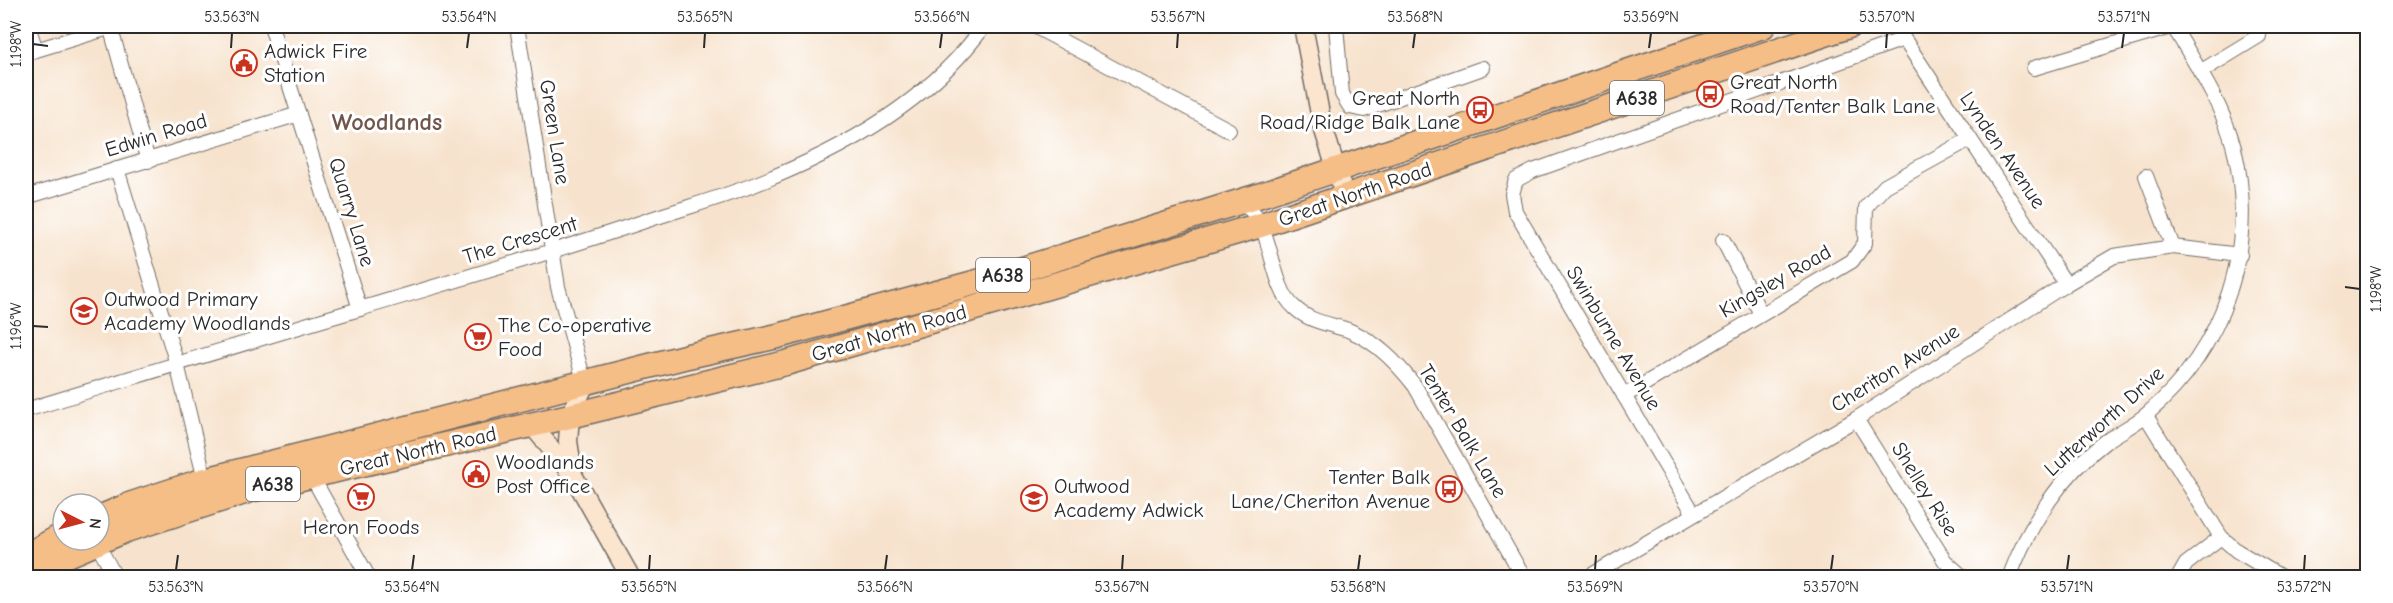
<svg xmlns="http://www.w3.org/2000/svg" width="2393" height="603" font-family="'Comic Neue',sans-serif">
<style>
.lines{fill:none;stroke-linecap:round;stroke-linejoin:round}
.street-casing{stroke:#726b64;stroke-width:16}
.secondary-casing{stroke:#726b64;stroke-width:21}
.highway-casing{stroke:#726b64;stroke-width:27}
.street{stroke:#fff;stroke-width:14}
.secondary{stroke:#fbe5cf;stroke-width:18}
.highway{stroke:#f6be87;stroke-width:24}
.ticks{fill:none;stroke:#2b2b2b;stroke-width:2}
.labels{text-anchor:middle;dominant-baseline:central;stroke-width:6;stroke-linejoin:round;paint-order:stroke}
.shield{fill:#fff;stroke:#6b6b6b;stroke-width:1.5}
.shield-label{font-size:20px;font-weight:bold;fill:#2b2b2b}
.poi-label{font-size:21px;fill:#2b2b2b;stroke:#fff;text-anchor:start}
.street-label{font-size:21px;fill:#2b2b2b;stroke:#fff}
.quarter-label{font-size:24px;font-weight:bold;fill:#70554a;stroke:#fff}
.neatline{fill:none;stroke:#2b2b2b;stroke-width:2}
.ticks-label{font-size:15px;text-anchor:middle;fill:#2b2b2b}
</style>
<rect width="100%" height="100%" fill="#fff"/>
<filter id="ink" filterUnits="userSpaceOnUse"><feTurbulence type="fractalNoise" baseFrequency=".0167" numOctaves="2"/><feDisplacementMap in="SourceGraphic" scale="12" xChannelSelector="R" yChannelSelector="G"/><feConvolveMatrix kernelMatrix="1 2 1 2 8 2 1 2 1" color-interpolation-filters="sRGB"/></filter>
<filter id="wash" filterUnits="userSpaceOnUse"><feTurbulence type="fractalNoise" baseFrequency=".008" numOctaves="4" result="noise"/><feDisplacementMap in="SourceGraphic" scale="24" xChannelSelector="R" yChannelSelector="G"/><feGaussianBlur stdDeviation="1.35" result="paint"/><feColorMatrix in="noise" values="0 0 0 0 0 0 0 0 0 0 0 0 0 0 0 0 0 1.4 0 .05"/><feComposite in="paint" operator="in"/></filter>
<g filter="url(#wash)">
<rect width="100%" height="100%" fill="#f7e3cd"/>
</g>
<g filter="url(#ink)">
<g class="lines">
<defs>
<g id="street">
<path d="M28,26L36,50"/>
<path d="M110,26L148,161"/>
<path d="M271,26L360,309"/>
<path d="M517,26L558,287L585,384"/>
<path d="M1034,26L1229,130"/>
<path d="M1336,26L1342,94L1350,107L1364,110L1483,68"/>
<path d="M26,53L115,26"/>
<path d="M2034,68L2174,26"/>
<path d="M2200,72L2259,36"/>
<path d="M117,169L177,364L205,480"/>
<path d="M2146,176L2173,247"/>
<path d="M26,197L299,114"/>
<path d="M1235,204C1239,205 1244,206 1248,208C1272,223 1270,286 1294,307C1309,322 1330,324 1348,330C1376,341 1397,363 1415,386L1524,578"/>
<path d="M1723,240L1761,314"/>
<path d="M1624,396L1852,261L1865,243L1866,207L1885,186L1970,139"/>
<path d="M26,410C138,376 250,341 363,308C460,279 558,251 654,218C693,205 735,194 773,177C853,144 933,97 984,26"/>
<path d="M2146,416L2221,537L2237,551L2283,578"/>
<path d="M1856,419L1945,561L1964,578"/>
<path d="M311,475L369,578"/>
<path d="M1694,514L1515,211L1512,194L1516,180L1533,171L1904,39L2066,284"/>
<path d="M95,540L116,578"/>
<path d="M1587,578L1856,419L2066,284L2114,256L2173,247L2240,255"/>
<path d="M2009,578C2028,526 2060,476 2105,442C2119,432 2134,425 2147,414C2225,348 2258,247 2234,148C2223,105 2195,63 2173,26"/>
<path d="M2178,578L2186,564L2221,537"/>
</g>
<g id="secondary">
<path d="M1303,26L1322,124L1345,197"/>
<path d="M532,425L574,477L631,578"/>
<path d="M573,475L568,441L570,416L585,384"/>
</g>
<g id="highway">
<path d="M99,518L132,504L205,480L688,356L778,336L1003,275L1252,198L1763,26"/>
<path d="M26,556L63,535"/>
<path d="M26,578L63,557L126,530L254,489L570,416L786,363L1261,225L1849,26"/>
</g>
</defs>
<use href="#street" class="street-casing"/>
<use href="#secondary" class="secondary-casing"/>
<use href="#highway" class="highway-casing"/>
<use href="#street" class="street"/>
<use href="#secondary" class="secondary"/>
<use href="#highway" class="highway"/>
</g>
</g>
<path class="ticks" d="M33,44L48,46M231,48L232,33M467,48L469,33M704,48L705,33M940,48L942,33M1177,48L1178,33M1413,48L1415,33M1649,48L1651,33M1886,48L1887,33M2122,48L2124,33M2345,287L2360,289M33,326L48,327M176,570L178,555M412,570L414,555M649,570L650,555M885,570L887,555M1122,570L1123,555M1358,570L1360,555M1595,570L1596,555M1831,570L1833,555M2067,570L2069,555M2304,570L2305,555"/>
<defs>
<symbol id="civic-ring" viewBox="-11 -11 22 22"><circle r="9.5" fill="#fff" stroke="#c8321e" stroke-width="1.5"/><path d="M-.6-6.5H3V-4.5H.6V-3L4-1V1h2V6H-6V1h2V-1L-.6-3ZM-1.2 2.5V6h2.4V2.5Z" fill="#c8321e"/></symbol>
<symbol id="bus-ring" viewBox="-11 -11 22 22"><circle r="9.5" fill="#fff" stroke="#c8321e" stroke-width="1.5"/><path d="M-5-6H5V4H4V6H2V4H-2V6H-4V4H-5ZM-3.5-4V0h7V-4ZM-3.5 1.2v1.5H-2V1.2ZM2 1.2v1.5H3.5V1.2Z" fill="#c8321e"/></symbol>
<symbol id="school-ring" viewBox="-11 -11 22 22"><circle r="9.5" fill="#fff" stroke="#c8321e" stroke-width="1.5"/><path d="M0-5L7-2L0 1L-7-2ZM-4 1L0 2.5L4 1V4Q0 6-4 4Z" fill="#c8321e"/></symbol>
<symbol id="supermarket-ring" viewBox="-11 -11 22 22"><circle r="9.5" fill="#fff" stroke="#c8321e" stroke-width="1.5"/><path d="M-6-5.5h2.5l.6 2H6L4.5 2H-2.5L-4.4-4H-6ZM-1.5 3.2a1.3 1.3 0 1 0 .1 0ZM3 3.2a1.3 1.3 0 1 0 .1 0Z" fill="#c8321e"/></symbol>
</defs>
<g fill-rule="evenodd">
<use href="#civic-ring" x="229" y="48" width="30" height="30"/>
<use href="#bus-ring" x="1695" y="79" width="30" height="30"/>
<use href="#bus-ring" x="1465" y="95" width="30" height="30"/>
<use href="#school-ring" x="69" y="296" width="30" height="30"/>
<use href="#supermarket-ring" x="463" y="322" width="30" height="30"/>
<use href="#civic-ring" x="461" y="459" width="30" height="30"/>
<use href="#bus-ring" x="1434" y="474" width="30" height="30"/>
<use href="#supermarket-ring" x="346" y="482" width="30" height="30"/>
<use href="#school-ring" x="1019" y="483" width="30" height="30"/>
</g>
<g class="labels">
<g class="shield">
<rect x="1610" y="81" width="54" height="34" rx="4.5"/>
<rect x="976" y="258" width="54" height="34" rx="4.5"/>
<rect x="246" y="467" width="54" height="34" rx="4.5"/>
</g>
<g class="shield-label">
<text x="1637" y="98">A638</text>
<text x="1003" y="275">A638</text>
<text x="273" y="484">A638</text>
</g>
<g class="poi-label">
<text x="264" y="51">Adwick Fire<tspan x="264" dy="24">Station</tspan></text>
<text x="1730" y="82">Great North<tspan x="1730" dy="24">Road/Tenter Balk Lane</tspan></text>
<text x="1460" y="98" text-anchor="end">Great North<tspan x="1460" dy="24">Road/Ridge Balk Lane</tspan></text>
<text x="104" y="299">Outwood Primary<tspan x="104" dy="24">Academy Woodlands</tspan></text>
<text x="498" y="325">The Co-operative<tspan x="498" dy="24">Food</tspan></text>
<text x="496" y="462">Woodlands<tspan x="496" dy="24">Post Office</tspan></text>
<text x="1430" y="477" text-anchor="end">Tenter Balk<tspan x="1430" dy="24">Lane/Cheriton Avenue</tspan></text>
<text x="1054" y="486">Outwood<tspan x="1054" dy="24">Academy Adwick</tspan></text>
<text x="361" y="527" text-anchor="middle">Heron Foods</text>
</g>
<g class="street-label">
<text transform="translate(555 132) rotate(81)">Green Lane</text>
<text transform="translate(156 135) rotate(-17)">Edwin Road</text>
<text transform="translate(2003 150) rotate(56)">Lynden Avenue</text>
<text transform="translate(1355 194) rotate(-19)">Great North Road</text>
<text transform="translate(352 212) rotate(73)">Quarry Lane</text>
<text transform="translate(520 240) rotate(-17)">The Crescent</text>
<text transform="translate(1775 281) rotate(-30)">Kingsley Road</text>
<text transform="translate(889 333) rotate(-16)">Great North Road</text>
<text transform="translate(1614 338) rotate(59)">Swinburne Avenue</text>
<text transform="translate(1895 368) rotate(-32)">Cheriton Avenue</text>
<text transform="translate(2104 421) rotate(-42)">Lutterworth Drive</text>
<text transform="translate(1463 431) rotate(59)">Tenter Balk Lane</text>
<text transform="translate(418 451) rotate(-13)">Great North Road</text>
<text transform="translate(1925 489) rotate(58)">Shelley Rise</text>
</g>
<g class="quarter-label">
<text x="387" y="122">Woodlands</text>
</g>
</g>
<rect width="2393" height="603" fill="none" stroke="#fff" stroke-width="66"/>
<g transform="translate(81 522) rotate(96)"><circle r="28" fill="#ffffff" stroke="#aaaaaa" stroke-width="1.5"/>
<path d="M0-4.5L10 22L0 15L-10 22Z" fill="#c8321e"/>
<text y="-9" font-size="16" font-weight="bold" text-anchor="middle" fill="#2b2b2b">N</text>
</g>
<rect x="33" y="33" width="2327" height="537" class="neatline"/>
<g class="ticks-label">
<text x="232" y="22">53.563°N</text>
<text x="469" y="22">53.564°N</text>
<text x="705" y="22">53.565°N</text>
<text x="942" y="22">53.566°N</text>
<text x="1178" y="22">53.567°N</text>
<text x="1415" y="22">53.568°N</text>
<text x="1651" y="22">53.569°N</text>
<text x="1887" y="22">53.570°N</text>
<text x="2124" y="22">53.571°N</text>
<text transform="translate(16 44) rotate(-90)" y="5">1.198°W</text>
<text transform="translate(2376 289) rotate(-90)" y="5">1.198°W</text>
<text transform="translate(16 326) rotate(-90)" y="5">1.196°W</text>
<text x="176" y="592">53.563°N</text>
<text x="412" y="592">53.564°N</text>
<text x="649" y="592">53.565°N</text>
<text x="885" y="592">53.566°N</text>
<text x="1122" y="592">53.567°N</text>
<text x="1358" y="592">53.568°N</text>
<text x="1595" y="592">53.569°N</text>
<text x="1831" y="592">53.570°N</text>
<text x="2067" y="592">53.571°N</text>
<text x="2304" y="592">53.572°N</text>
</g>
</svg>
